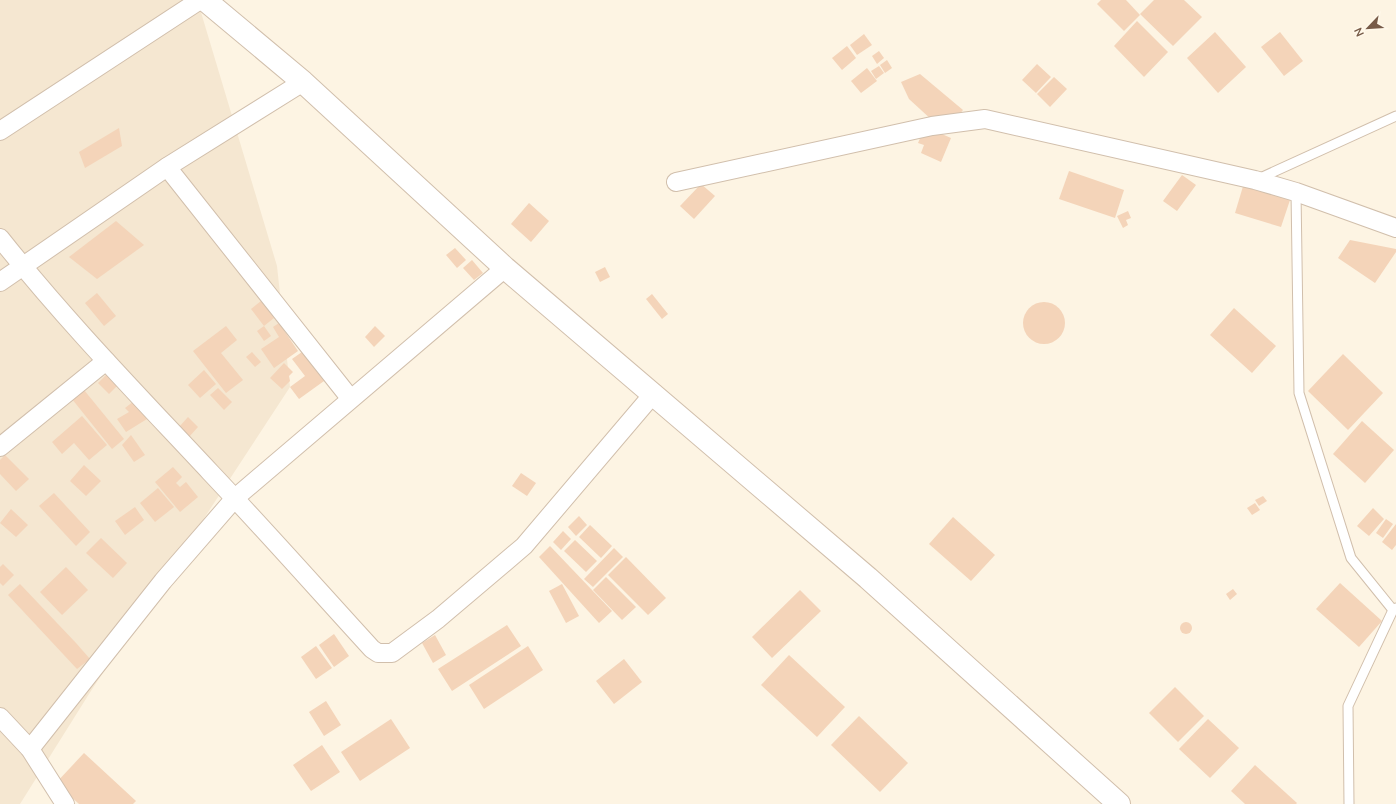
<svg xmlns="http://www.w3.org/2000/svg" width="1396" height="804" font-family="'Nunito Sans',sans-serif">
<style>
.residential{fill:#f5e7d1}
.building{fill:#f4d4b9}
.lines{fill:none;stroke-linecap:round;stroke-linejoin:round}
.service-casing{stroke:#d1bfac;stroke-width:11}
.minor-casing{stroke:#d1bfac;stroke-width:20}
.tertiary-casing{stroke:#d1bfac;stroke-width:24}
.service{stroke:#fff;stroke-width:9}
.minor{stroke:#fff;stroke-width:18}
.tertiary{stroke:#fff;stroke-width:22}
</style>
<rect width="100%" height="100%" fill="#fdf4e3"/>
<path class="residential" d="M0,0H189L200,9L277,266L290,387L89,694L20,804H0Z"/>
<g class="building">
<path d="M1101,0H1126L1140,15L1124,31L1097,4Z"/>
<path d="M1154,0H1184L1202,17L1173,46L1140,14Z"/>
<path d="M1137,21L1168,52L1144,77L1114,46Z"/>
<path d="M1215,32L1246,67L1218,93L1187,58Z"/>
<path d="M1280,32L1303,61L1284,76L1261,47Z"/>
<path d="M864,34L872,45L857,55L850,45Z"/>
<path d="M847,46L856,58L842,70L832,58Z"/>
<path d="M879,51L884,58L877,64L872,56Z"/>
<path d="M887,60L892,68L885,73L880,65Z"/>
<path d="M1037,64L1051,77L1036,93L1022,80Z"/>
<path d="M879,66L884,73L876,79L871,71Z"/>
<path d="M867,68L877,81L861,93L851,81Z"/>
<path d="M920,74L963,110L955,120L933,121L909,99L901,82Z"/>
<path d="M1054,77L1067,89L1050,107L1037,94Z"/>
<path d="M119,128L122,146L85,168L79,152Z"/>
<path d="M928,128L951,138L941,162L921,153L924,145L918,143L921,136Z"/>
<path d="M1069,171L1124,190L1115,218L1059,199Z"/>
<path d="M1182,175L1196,185L1177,211L1163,201Z"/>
<path d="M1244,183L1291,197L1281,227L1235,213Z"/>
<path d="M701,184L715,196L694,219L680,206Z"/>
<path d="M529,203L549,221L531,242L511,224Z"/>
<path d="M1128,211L1131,218L1126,220L1128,225L1123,228L1117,216Z"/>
<path d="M116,221L144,245L97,279L69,257Z"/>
<path d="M1350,240L1396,249V252L1375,283L1338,258Z"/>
<path d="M455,248L466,260L457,268L446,255Z"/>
<path d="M472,260L483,273L474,280L463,268Z"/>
<path d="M605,267L610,277L600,282L595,272Z"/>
<path d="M97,293L116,316L104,326L85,303Z"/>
<path d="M652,294L668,314L662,319L646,299Z"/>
<path d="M261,301L274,318L264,326L251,309Z"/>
<circle cx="1044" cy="323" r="21"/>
<path d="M1234,308L1276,346L1252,373L1210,335Z"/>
<path d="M279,323L298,351L274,368L261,349L279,337L273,327Z"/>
<path d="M226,326L237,340L221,353L243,380L226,393L193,351Z"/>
<path d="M264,326L271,336L264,341L257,331Z"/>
<path d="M375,326L385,336L374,347L365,337Z"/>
<path d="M252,352L261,362L255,367L246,357Z"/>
<path d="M302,352L324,381L299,399L290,387L305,376L292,359Z"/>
<path d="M1343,354L1383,393L1348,430L1308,391Z"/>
<path d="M284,363L293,372L289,376L290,381L282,389L270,378Z"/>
<path d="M204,370L216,384L200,398L188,385Z"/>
<path d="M109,372L120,383L109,394L98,383Z"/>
<path d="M218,388L232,402L224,410L210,395Z"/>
<path d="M84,390L124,439L112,449L72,399Z"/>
<path d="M134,401L147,419L126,432L117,419L129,412L125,408Z"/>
<path d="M82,416L107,445L89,460L74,443L62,454L52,442Z"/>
<path d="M188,417L198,427L189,437L179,427Z"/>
<path d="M1362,421L1394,450L1365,483L1333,454Z"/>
<path d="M131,435L145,455L134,462L122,445Z"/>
<path d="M5,455L29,479L16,491L0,474V460Z"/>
<path d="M84,465L101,481L86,496L70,481Z"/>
<path d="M173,467L182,477L176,483L180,487L186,482L198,497L180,512L155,482Z"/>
<path d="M521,473L536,483L527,496L512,486Z"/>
<path d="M158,488L174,507L155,522L140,503Z"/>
<path d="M54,493L90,532L76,546L39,506Z"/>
<path d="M1263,496L1267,501L1259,506L1255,500Z"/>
<path d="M1255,503L1260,510L1252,515L1247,508Z"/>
<path d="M135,507L144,520L125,535L115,521Z"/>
<path d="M1373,508L1384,519L1369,536L1357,526Z"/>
<path d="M11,509L28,525L16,537L0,523Z"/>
<path d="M579,516L587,525L576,536L568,527Z"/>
<path d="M953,517L995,555L971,581L929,544Z"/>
<path d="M1386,519L1393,524L1383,538L1376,533Z"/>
<path d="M1396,524V545L1392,550L1382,542Z"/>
<path d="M590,525L612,546L601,558L579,537Z"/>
<path d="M563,531L571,539L561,550L553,542Z"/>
<path d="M101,538L127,563L113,578L86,553Z"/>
<path d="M575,540L597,561L586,572L564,551Z"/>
<path d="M550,546L612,611L599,623L539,557Z"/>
<path d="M614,548L623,557L593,587L584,579Z"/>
<path d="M626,557L666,598L648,615L608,575Z"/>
<path d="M3,564L14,575L3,586L0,583V567Z"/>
<path d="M66,567L88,590L62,615L40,592Z"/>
<path d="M606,577L636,607L622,620L593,590Z"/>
<path d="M1340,583L1382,621L1359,647L1316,609Z"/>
<path d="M20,584L76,643L90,659L77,669L8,595Z"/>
<path d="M562,584L579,616L566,623L549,591Z"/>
<path d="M1233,589L1237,594L1230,600L1226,594Z"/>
<path d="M800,590L821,611L772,658L752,637Z"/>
<circle cx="1186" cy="628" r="6"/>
<path d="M507,625L521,646L452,691L438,669Z"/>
<path d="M334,634L349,656L334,667L319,645Z"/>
<path d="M435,635L446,655L433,663L422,643Z"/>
<path d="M316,646L332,668L316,679L301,657Z"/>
<path d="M528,646L543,670L484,709L469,685Z"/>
<path d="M789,655L845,707L817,737L761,685Z"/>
<path d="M624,659L642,682L614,704L596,681Z"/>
<path d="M1175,687L1204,716L1178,742L1149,713Z"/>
<path d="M326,701L341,725L324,736L309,712Z"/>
<path d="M859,716L908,763L880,792L831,745Z"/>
<path d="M391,719L410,748L360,781L341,752Z"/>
<path d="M1208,719L1239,748L1210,778L1179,749Z"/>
<path d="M322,745L340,772L311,791L293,765Z"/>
<path d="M84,753L136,801L133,804H79L56,783Z"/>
<path d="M1255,765L1297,803L1296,804H1245L1231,791Z"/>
</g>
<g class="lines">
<defs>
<g id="service">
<path d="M1258,179L1396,116"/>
<path d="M1296,192L1299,393L1351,558L1393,610L1396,608"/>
<path d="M1349,804L1348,706L1393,610"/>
</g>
<g id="minor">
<path d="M0,131L200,0"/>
<path d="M167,167L350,398"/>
<path d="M676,182L932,126L985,119L1255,180L1296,192L1396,228"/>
<path d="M0,238C65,320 139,396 210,472C265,530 318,590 372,649L378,653H392L438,619L524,546L654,393"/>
<path d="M0,282L167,167L303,82"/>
<path d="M0,447L106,361"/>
<path d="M0,717L30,749L65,804"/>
<path d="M30,749L163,581L235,498L505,268"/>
</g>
<path id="tertiary" d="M205,0L303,82L505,268L868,578L1119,804"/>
</defs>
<use href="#service" class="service-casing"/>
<use href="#minor" class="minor-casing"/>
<use href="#tertiary" class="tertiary-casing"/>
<use href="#service" class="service"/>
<use href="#minor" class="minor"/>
<use href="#tertiary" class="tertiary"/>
</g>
<g transform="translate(1368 28) rotate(245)" stroke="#fff8ea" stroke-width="3" paint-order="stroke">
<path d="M0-3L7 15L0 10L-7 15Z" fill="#775b48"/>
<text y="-6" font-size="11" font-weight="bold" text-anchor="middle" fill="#775b48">N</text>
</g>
</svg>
